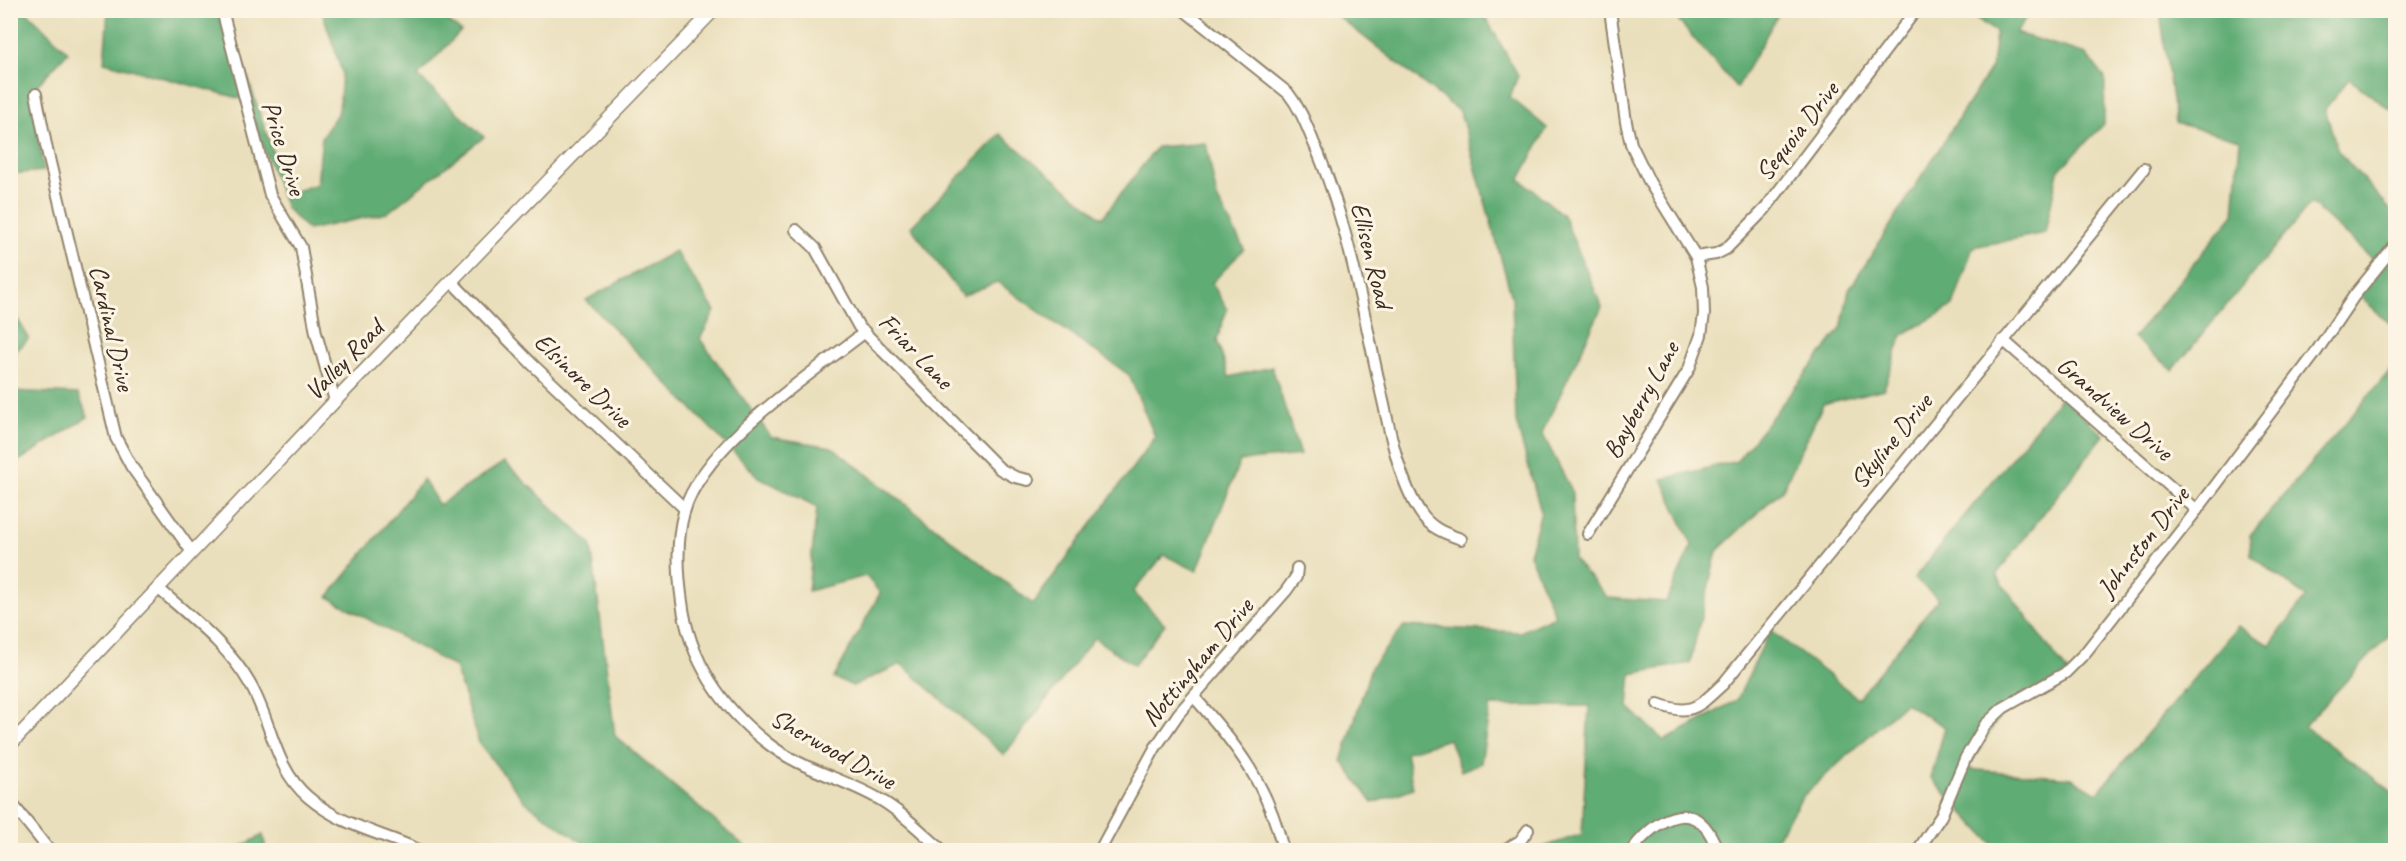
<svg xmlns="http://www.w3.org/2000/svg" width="2406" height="861" font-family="Caveat,sans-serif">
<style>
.forest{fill:#60ac75;stroke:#4e6b4a;stroke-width:1.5}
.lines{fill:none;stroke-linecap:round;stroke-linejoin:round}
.minor-casing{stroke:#92846d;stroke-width:14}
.major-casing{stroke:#92846d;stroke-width:15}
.minor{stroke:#fff;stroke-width:10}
.major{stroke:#fff;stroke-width:12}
.labels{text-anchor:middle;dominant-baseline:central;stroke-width:6;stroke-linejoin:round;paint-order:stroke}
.street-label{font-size:26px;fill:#3b2a1e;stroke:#fcf5e5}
</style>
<rect width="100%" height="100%" fill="#fcf5e5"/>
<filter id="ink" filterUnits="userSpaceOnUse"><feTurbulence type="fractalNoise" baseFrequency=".0167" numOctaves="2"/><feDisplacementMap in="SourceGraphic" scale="12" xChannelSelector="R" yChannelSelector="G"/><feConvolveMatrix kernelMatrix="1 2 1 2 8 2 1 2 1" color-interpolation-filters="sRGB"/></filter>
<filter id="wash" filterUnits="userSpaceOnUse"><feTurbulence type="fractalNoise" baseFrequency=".008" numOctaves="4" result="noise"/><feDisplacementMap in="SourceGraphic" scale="24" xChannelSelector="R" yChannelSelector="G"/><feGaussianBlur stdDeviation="1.35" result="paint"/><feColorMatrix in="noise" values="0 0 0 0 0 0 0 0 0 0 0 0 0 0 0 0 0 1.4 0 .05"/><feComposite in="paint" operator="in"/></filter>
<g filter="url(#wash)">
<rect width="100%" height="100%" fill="#eadfbc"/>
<g class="forest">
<path d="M11,11H26L68,52L31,92L44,171L11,174V113L14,109L10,105Z"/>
<path d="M108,11H225L287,194L317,184L322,137L339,111L342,72L322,11H435L461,31L418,76L484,137L387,213L308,230L286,208L246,100L104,62Z"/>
<path d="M1331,11H1482L1518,75L1510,97L1547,128L1520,179L1563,215L1602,307L1542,433L1572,491L1574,560L1608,598L1666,602L1692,545L1662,479L1737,461L1841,329L1849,290L1992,66L1996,32L1964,11H2031L2016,33L2086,54L2105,78L2104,124L2058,171L2045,233L1973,247L1953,306L1902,335L1884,389L1823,404L1783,489L1717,551L1690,663L1631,674L1628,707L1664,741L1737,700L1770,630L1858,698L1938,599L1914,578L2061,397L2104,435L1996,575L2068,673L1999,717L1967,769L2072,778L2097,793L2238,626L2270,645L2306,597L2251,555L2250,535L2394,366L2395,360V629L2304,726L2395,794V850H1998L1931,778L1945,727L1905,703L1803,796L1769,850H1535L1582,834L1589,706H1490L1481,763L1461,771L1449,739L1406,752L1413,788L1373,803L1342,761L1371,667L1404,626L1520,632L1555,616L1529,554L1541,512L1516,422L1512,298L1460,112Z"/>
<path d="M1689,11H1780L1737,88L1676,18Z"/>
<path d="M2160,11H2395V113L2349,79L2325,109L2338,151L2395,215V328L2357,294L2380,266L2311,203L2173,370L2133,338L2234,214L2240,140L2175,123Z"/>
<path d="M1000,134L1102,218L1157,147L1206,143L1217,198L1244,249L1212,283L1227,309L1217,340L1229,377L1272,367L1300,455L1240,461L1197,571L1164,555L1133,592L1165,624L1134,665L1094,638L1004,755L901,664L853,686L834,678L880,593L866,576L808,591L817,507L758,477L586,300L675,251L715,311L700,339L771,437L832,447L1033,604L1155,437L1129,375L997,282L962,296L911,227Z"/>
<path d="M11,309L29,338L11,357H10Z"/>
<path d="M11,391L78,394L88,417L11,466Z"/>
<path d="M504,462L591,544L615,736L749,850H593L524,801L479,743L455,667L328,597L423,479L439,505Z"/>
<path d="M263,835L266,850H235Z"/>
</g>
</g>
<g filter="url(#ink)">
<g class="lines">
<defs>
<g id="minor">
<path d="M222,10L270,195L301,247L316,333L335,401"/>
<path d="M1184,10L1288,93C1300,108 1306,124 1313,141C1349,222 1364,318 1384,405C1391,438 1401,484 1420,512C1430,528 1444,533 1461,539"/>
<path d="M36,94L47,150L116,438L131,466L192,552"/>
<path d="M796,230L815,248L859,327L1000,469L1015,477L1028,480"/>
<path d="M1696,257L1716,254L1726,249L1765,209L1916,10"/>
<path d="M451,281L532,364L685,509"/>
<path d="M865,332C809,376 704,443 684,512C676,540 678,574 682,602C689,659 721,707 766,742C799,769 843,778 879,799C902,812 922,833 942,850"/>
<path d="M2003,340L2197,510"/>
<path d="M1588,534L1689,369L1701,335L1704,314L1703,287L1696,257L1650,183L1631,144L1626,122L1610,10"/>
<path d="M158,588C190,617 228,645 250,684C272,721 273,767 308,797C343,827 380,832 419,850"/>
<path d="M1194,697C1237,745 1269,787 1283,850"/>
<path d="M1658,704C1692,717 1699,706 1723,684L2144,169"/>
<path d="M10,801L49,850"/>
<path d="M1100,850L1155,748L1179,713L1286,591L1296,577L1297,568"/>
<path d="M1504,850L1520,841L1528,830"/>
<path d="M1632,850C1659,815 1699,795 1717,850"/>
<path d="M1918,850L1941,816L1966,757L1985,725L2003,708L2065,673L2085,653L2197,510L2314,355L2354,296L2396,244"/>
</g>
<path id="major" d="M10,745L335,401L714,10"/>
</defs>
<use href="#minor" class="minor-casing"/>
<use href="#major" class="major-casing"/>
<use href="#minor" class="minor"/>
<use href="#major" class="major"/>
</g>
</g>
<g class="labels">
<g class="street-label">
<text transform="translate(1797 131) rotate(-52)">Sequoia Drive</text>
<text transform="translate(284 148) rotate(73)">Price Drive</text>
<text transform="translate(1372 255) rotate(76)">Ellisen Road</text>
<text transform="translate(112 328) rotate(77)">Cardinal Drive</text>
<text transform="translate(916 351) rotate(46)">Friar Lane</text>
<text transform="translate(344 360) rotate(-46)">Valley Road</text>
<text transform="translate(583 380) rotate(44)">Elsinore Drive</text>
<text transform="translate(1641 400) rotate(-61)">Bayberry Lane</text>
<text transform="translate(2115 408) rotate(41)">Grandview Drive</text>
<text transform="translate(1891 441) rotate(-51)">Skyline Drive</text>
<text transform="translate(2143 542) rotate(-52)">Johnston Drive</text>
<text transform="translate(1197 662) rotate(-50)">Nottingham Drive</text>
<text transform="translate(833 749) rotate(29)">Sherwood Drive</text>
</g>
</g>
<rect width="2406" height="861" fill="none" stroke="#fcf5e5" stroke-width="36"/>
</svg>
